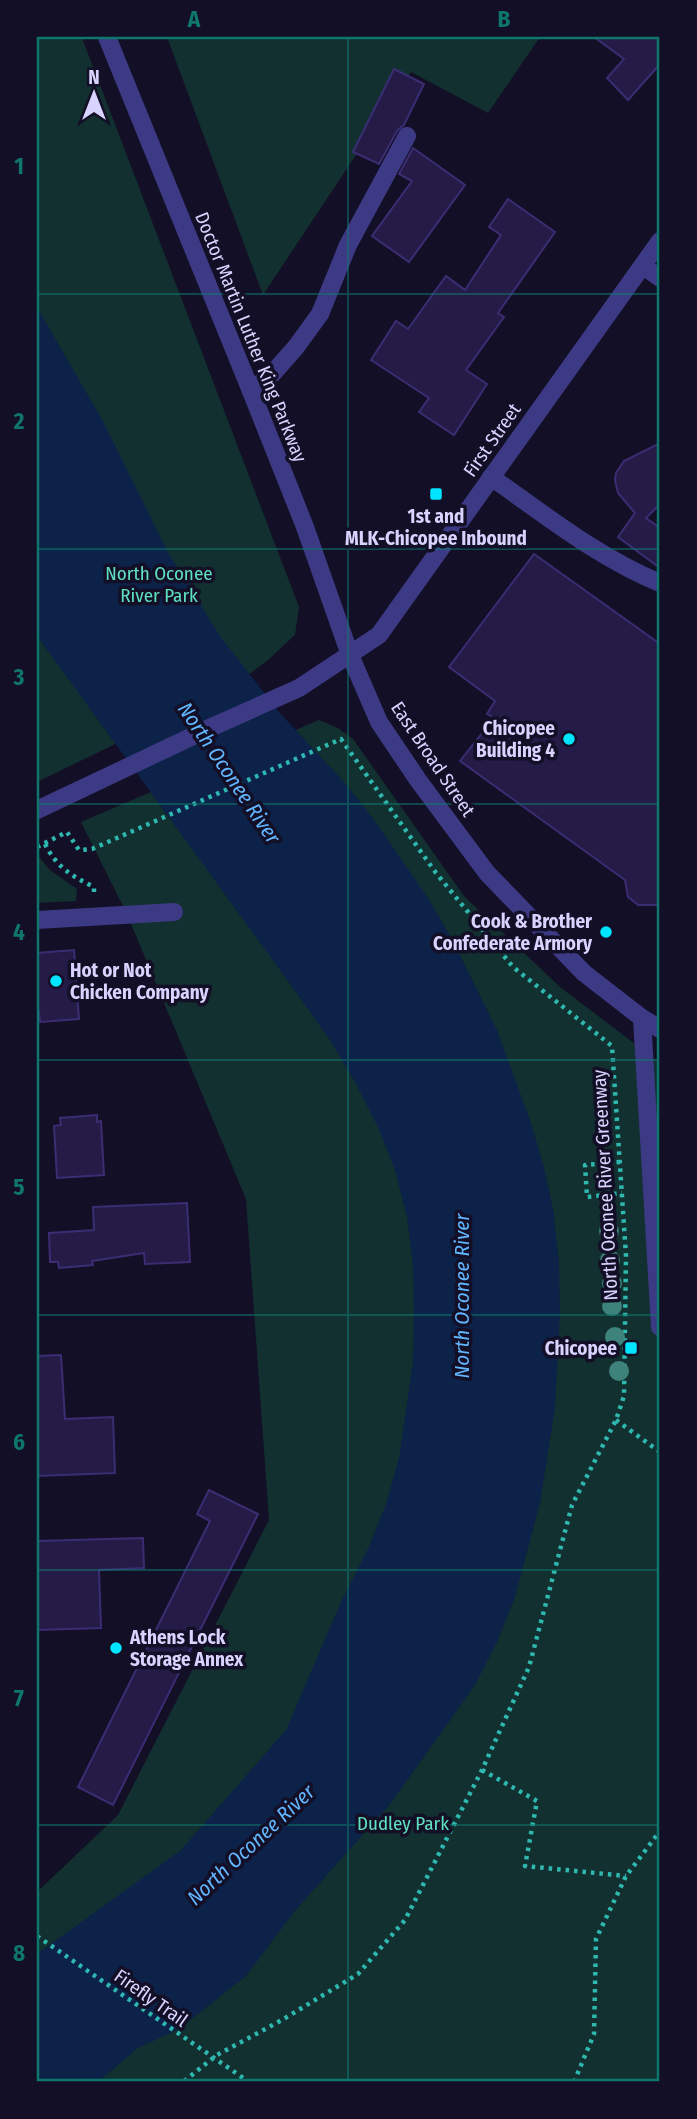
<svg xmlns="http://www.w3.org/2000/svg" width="697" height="2119" font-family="'Fira Sans Condensed',sans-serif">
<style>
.green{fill:#12302f}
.water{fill:#0c2248}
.building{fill:#241b47;stroke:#3b2d73;stroke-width:2}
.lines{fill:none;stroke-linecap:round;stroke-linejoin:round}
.path{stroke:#2fb8b0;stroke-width:4.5;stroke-dasharray:3.5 5;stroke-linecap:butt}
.minor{stroke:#3d3a85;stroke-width:18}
.path-bridge{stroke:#2fb8b0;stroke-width:4.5;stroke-dasharray:3.5 5;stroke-linecap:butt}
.tree{fill:#3d827b}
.grid{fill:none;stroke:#0f766e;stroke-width:2;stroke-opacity:0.55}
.poi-dot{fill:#00e5ff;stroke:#130f26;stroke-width:2.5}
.labels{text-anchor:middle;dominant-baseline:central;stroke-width:7;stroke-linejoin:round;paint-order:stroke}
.street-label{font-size:19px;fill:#d9d4ff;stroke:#130f26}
.poi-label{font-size:19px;font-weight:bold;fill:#d9d4ff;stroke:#130f26;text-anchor:end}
.park-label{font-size:19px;fill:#5fe0c0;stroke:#130f26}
.water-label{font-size:21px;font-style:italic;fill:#62b6ff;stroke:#130f26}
.neatline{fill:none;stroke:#0f766e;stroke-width:2.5}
.grid-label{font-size:23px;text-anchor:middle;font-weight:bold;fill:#0f766e}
</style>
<rect width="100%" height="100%" fill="#130f26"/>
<g class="green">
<path d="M37,37H81L84,43L299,607L295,635L268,660L231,688L37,782Z"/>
<path d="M167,37H540L488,113L411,72L263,295Z"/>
<path d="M319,720L338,728L353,739L464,896L560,987L660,1063V2082H37V1892L118,1815L269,1520L246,1199L126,912L81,822Z"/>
<path d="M40,858L50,870L77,889L76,901L37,903V859Z"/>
</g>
<path class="water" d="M37,307L104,423L169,554L220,636L279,712L345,783L375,821L430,901L454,943L497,1030L530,1120L544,1167L554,1214L559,1263L560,1311L555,1408L540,1503L515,1597L497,1642L475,1685L391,1803L294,1912L246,1976L179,2029L138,2048L98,2082H37V1954L181,1850L286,1730L341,1602L368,1549L386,1504L399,1458L413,1362L414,1313L413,1265L407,1217L395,1170L377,1125L355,1082L330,1040L290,984L37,636Z"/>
<g class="building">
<path d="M594,37H660V64L628,100L607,78L624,59Z"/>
<path d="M394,69L424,84L404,125L397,131L379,164L353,152Z"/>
<path d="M413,148L465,185L409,262L372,236L412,181L399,174Z"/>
<path d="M508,199L555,232L498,313L504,317L466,370L487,384L454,435L419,412L429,398L371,360L396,321L408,329L446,276L465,290L501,235L489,227Z"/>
<path d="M660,443V504L646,518L660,528V568L618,537L635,513L618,493L615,480L616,473L624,461Z"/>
<path d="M534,554L660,644V905H638L628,897L625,880L460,761L494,718L487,714L495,701L449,667Z"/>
<path d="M74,950L79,1019L40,1022L39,1011L37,1012V953Z"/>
<path d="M97,1115V1122L101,1121L104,1175L57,1178L54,1126L61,1125L60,1118Z"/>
<path d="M187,1203L190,1262L145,1264L144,1253L92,1261L93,1265L59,1268L58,1262H50L49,1233L94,1230L93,1207Z"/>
<path d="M61,1355L65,1419L113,1417L115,1473L37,1476V1356Z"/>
<path d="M209,1490L258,1514L113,1805L78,1787L210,1521L197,1514Z"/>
<path d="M143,1538L144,1568L99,1570L101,1628L37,1630V1541Z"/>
</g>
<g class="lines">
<g class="path">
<path d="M45,844C56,866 71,876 94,887V892"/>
<path d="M37,847L67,832L79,850L92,849L341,739L436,873L513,967L612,1046L626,1256L624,1396L616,1420L572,1505L529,1667L482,1770L405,1920L358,1974L282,2020L217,2055L183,2082"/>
<path d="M620,1162L585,1165L587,1197L622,1193"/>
<path d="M605,1163L608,1195"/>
<path d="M616,1420L660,1452"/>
<path d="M482,1770L537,1801L525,1866L626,1876"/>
<path d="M574,2082L594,2034L596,1939L626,1876L660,1831"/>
</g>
<g class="minor">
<path d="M107,37L251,391L305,527L350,655L379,722L418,780L487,873L584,973L642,1018L660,1029"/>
<path d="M643,266L660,278"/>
<path d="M251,391L274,372L296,347L320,314L348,245L407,136"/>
<path d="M491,477C545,515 599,558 660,583"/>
<path d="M37,810L212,727L299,688L379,635L660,241"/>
<path d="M37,920L174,912"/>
<path d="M642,1018L660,1327"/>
</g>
<path class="path-bridge" d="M37,1936L249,2082"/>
</g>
<g class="tree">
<circle cx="609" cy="1231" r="10"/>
<circle cx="610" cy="1260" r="10"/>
<circle cx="612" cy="1283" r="10"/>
<circle cx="612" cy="1306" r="10"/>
<circle cx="615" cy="1337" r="10"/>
<circle cx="619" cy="1371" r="10"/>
</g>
<path class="grid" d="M348,37V2082M37,294H660M37,549H660M37,804H660M37,1060H660M37,1315H660M37,1570H660M37,1825H660"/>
<g class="poi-dot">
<rect x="429" y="487" width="14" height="14" rx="3.5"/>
<circle cx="569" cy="739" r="7"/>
<circle cx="606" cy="932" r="7"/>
<circle cx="56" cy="981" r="7"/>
<rect x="624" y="1341" width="14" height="14" rx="3.5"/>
<circle cx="116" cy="1648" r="7"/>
</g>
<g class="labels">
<g class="street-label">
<text transform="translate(251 337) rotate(68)">Doctor Martin Luther King Parkway</text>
<text transform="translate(492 440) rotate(-55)">First Street</text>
<text transform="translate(433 759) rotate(56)">East Broad Street</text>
<text transform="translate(605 1185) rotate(-93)">North Oconee River Greenway</text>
<text transform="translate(151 1998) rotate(35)">Firefly Trail</text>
</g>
<g class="poi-label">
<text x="436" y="516" text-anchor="middle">1st and<tspan x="436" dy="22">MLK-Chicopee Inbound</tspan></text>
<text x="555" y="728">Chicopee<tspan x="555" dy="22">Building 4</tspan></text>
<text x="592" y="921">Cook &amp; Brother<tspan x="592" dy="22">Confederate Armory</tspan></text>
<text x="70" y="970" text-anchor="start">Hot or Not<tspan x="70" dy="22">Chicken Company</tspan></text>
<text x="617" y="1348">Chicopee</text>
<text x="130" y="1637" text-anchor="start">Athens Lock<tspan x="130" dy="22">Storage Annex</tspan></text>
</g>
<g class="park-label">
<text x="159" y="573">North Oconee<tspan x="159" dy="22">River Park</tspan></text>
<text x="403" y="1823">Dudley Park</text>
</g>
<g class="water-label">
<text transform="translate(229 773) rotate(56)">North Oconee River</text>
<text transform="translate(462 1296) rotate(-90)">North Oconee River</text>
<text transform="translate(251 1845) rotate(-43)">North Oconee River</text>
</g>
</g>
<rect width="697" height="2119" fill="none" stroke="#130f26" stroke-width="77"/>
<g transform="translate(94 94)" stroke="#130f26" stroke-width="5" paint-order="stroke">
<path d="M0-5L12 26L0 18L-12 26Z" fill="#d9d4ff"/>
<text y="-10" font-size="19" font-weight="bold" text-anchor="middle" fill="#d9d4ff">N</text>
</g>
<rect x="38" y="38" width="620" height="2042" class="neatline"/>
<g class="grid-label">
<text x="194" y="27">A</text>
<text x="504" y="27">B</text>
<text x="19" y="174">1</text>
<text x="19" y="429">2</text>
<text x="19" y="685">3</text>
<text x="19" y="940">4</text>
<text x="19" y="1195">5</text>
<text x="19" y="1450">6</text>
<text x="19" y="1706">7</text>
<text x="19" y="1961">8</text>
</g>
</svg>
